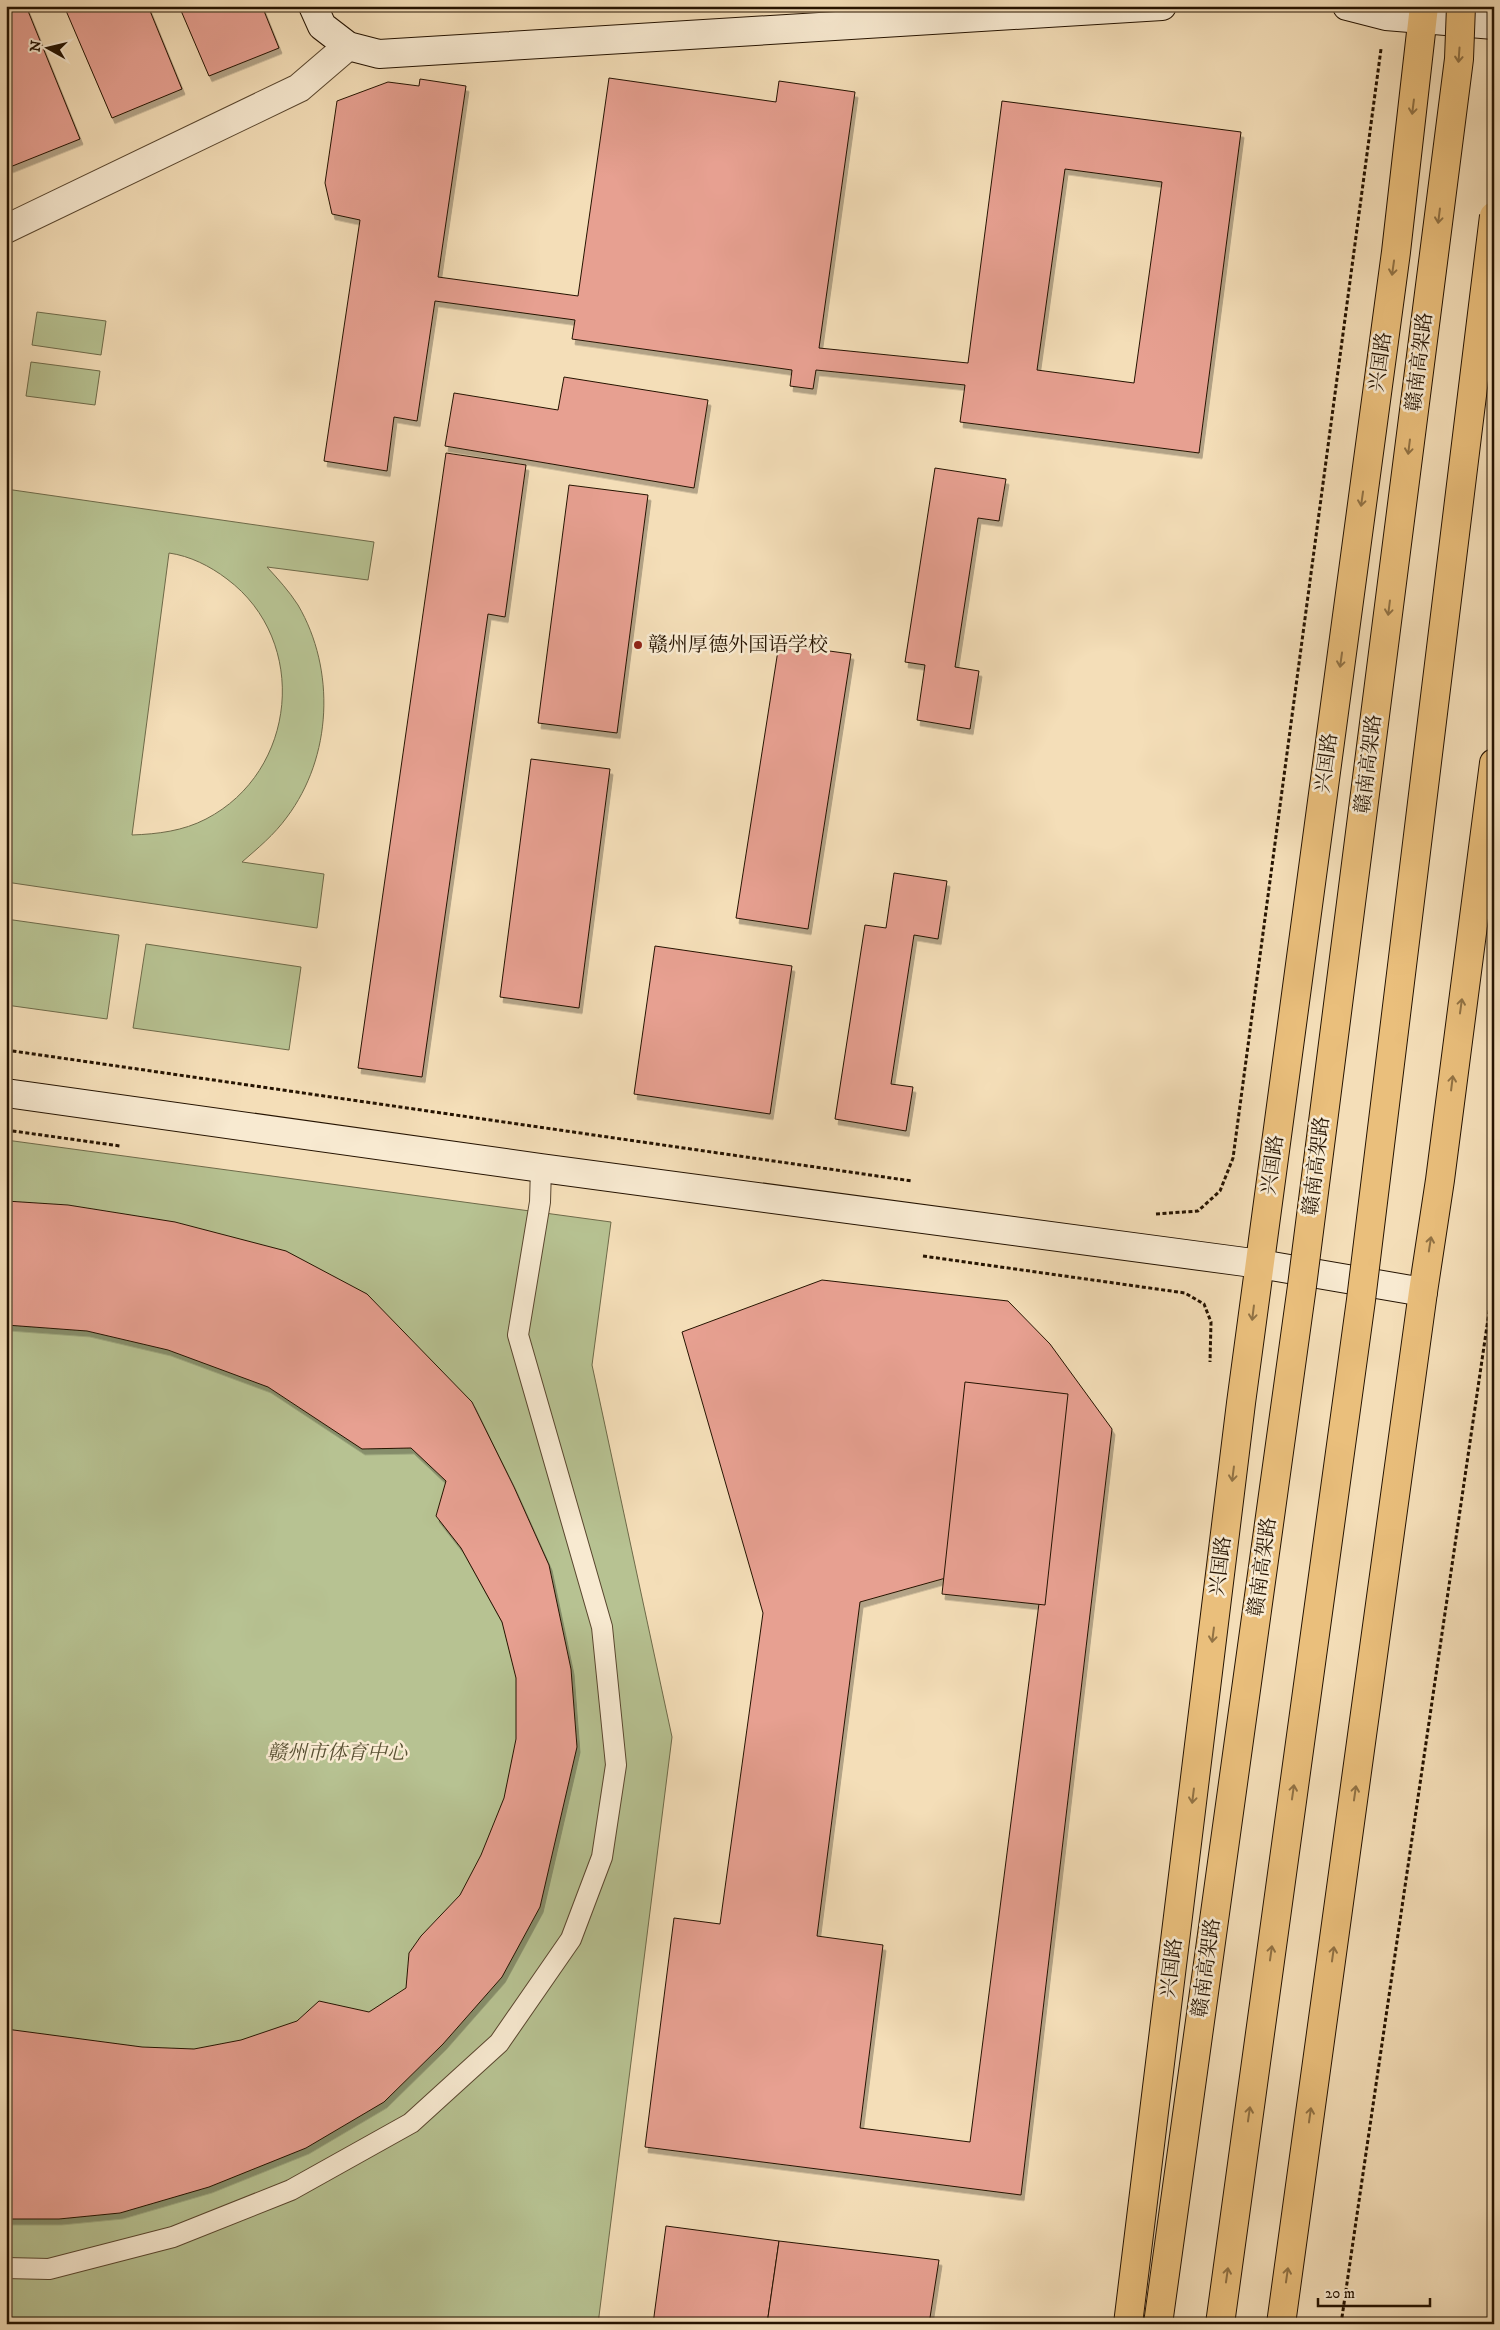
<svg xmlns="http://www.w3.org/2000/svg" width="1500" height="2330" font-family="'IM FELL DW Pica','Noto Serif SC',serif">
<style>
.green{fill:#b7c292;stroke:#6e6a49;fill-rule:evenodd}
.building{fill:#e7a091;stroke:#251300;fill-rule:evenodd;filter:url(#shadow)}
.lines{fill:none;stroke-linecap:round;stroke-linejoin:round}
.lane-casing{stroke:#59462e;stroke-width:22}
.street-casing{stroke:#59462e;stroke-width:30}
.secondary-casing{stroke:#251300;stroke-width:30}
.primary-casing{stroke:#251300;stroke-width:30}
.path{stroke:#251300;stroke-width:3;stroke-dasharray:4 2.5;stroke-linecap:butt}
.lane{stroke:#f8ead1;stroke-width:20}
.street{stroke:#f8ead1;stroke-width:28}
.secondary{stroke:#f8ead1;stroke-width:28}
.primary{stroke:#eabf7c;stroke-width:28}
.highway-bridge-casing{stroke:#251300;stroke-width:30;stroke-linecap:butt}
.highway-bridge{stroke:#eabf7c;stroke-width:28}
.oneway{stroke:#917244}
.poi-dot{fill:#8f2418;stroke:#f8ead1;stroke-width:2}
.labels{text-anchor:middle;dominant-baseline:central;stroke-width:5;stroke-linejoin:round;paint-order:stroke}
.street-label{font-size:20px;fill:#251300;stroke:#f8ead1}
.poi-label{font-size:20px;fill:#251300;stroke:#f8ead1;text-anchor:start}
.park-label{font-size:20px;font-style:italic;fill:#585033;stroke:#f8ead1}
</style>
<defs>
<filter id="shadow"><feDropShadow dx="3" dy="5.5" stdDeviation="0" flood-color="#0004"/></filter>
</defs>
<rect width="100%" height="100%" fill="#f4deb8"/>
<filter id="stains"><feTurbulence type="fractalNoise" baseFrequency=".004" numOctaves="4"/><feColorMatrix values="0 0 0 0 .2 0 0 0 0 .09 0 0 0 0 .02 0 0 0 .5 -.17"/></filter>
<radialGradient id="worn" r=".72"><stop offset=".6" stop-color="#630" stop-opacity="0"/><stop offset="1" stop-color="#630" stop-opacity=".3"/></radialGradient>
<g class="green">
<path d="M37,312L106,321L101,355L32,345Z"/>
<path d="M31,362L100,371L95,405L26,396Z"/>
<path d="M6,489L374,542L368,580L267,567C278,579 289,591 298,605C336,670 332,757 287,817C274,835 258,848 242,862L324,874L317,928L6,882ZM169,553C190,556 210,566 227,579C310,641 297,772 206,819C183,831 158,834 132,835Z"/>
<path d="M6,919L119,935L107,1019L6,1005Z"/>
<path d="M146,944L301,967L289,1050L133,1028Z"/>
<path d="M6,1140L611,1222L592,1365L672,1737L598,2324H6Z"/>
</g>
<g class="building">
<path d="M6,6H26L80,139L10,167L6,158Z"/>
<path d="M64,6H148L182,89L112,118Z"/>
<path d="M179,6H262L279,48L209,76Z"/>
<path d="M609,78L776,102L779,81L855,92L819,348L968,363L1002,101L1241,132L1199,453L960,422L965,385L816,370L813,389L790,386L792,370L572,339L575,320L435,301L417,421L394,417L387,471L324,461L360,220L332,214L325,183L337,101L388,82L419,86L420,79L466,86L438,277L578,296ZM1065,169L1162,182L1134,383L1037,370Z"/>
<path d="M564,377L708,400L694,488L445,446L454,393L558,410Z"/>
<path d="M446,453L526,465L505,617L488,614L422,1077L358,1068Z"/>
<path d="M935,468L1006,479L999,521L978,518L955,667L979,671L970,729L917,720L925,665L905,662Z"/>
<path d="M569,485L648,495L617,733L538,723Z"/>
<path d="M779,644L851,654L808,929L736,918Z"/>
<path d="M531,759L610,769L579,1008L500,997Z"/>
<path d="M894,873L947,881L938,939L914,935L891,1084L913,1087L906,1131L835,1119L865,925L886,928Z"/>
<path d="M655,946L792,966L770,1114L634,1094Z"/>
<path d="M6,1201L68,1205L175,1222L286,1251L367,1294L472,1402L514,1487L549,1565L571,1669L577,1747L540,1907L502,1977L443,2044L384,2102L306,2148L209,2187L120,2213L59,2219H6V2029L142,2047L194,2049L241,2040L297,2021L319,2001L369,2012L406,1988L409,1953L421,1936L460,1895L481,1855L504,1798L516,1739V1678L502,1622L461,1548L436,1516L446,1481L411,1448L362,1449L268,1387L168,1350L87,1331L6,1325Z"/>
<path d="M822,1280L1008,1301L1050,1344L1112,1429L1021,2195L645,2147L674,1918L720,1924L763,1613L682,1332ZM960,1574L1042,1580L970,2142L860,2128L883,1945L817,1936L860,1602Z"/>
<path d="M965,1382L1068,1394L1045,1605L942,1594Z"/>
<path d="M666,2226L779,2241L767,2324H653Z"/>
<path d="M779,2241L939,2260L929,2324H767Z"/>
</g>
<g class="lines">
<defs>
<path id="lane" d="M6,2268L49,2269L173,2237L291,2190L411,2123L499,2043L571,1939L602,1857L616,1765L602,1627L518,1335L540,1202L541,1168"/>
<path id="street" d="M6,229L299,88L348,46"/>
<g id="secondary">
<path d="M313,6L322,26L348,46L379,54L1162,6"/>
<path d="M1347,6L1386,16L1494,25"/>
<path d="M6,1093L541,1168L1260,1264L1423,1292"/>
</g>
<g id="primary">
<path d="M1128,2324L1241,1403L1396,252L1424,6"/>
<path d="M1281,2324L1423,1292L1440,1180L1494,763"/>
</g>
</defs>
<use href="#lane" class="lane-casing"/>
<use href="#street" class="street-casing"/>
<use href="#secondary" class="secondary-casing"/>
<use href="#primary" class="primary-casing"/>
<g class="path">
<path d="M6,1050L912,1181"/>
<path d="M6,1130L120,1146"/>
<path d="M1156,1214L1198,1211L1220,1191L1233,1158L1381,49"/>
<path d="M923,1256L1185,1293L1204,1304L1211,1322L1210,1362"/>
<path d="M1341,2324L1494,1278"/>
</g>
<use href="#lane" class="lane"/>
<use href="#street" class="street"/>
<use href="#secondary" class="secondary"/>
<use href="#primary" class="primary"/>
<defs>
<g id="highway-bridge">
<path d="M1158,2324L1302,1286L1459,59L1461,6"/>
<path d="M1220,2324L1361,1300L1494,216"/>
</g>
</defs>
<use href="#highway-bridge" class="highway-bridge-casing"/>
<use href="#highway-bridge" class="highway-bridge"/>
</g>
<defs><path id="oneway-shaft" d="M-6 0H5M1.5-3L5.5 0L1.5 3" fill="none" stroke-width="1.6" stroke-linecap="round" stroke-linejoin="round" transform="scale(1.25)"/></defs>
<g class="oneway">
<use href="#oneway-shaft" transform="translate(1459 55) rotate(94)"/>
<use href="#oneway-shaft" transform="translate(1413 107) rotate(97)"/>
<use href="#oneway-shaft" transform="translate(1439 216) rotate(97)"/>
<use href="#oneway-shaft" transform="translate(1393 268) rotate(98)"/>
<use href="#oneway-shaft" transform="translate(1409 447) rotate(97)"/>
<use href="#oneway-shaft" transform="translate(1362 499) rotate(98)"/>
<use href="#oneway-shaft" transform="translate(1389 608) rotate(97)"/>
<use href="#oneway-shaft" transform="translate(1341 660) rotate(98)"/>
<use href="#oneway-shaft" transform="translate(1461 1006) rotate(-82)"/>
<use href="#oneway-shaft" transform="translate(1452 1083) rotate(-83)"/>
<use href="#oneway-shaft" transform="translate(1430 1244) rotate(-81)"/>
<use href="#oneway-shaft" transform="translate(1253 1313) rotate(97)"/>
<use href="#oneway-shaft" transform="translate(1233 1474) rotate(97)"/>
<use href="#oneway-shaft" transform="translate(1213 1635) rotate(97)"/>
<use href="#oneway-shaft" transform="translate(1293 1792) rotate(-82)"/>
<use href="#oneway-shaft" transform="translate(1355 1793) rotate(-82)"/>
<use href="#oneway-shaft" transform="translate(1193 1796) rotate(97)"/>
<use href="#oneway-shaft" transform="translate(1271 1953) rotate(-82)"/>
<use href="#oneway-shaft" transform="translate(1333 1954) rotate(-82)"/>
<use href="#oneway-shaft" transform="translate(1249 2114) rotate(-82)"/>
<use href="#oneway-shaft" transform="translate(1310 2115) rotate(-82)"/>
<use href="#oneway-shaft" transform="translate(1227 2275) rotate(-82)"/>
<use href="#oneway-shaft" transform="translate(1287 2275) rotate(-82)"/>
</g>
<circle class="poi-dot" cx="638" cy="645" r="5"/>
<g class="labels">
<g class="street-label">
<text transform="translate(1381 362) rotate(-82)">兴国路</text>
<text transform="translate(1420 362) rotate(-83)">赣南高架路</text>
<text transform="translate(1327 763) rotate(-82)">兴国路</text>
<text transform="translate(1369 764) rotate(-83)">赣南高架路</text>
<text transform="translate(1273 1165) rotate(-82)">兴国路</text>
<text transform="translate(1317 1166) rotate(-83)">赣南高架路</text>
<text transform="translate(1221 1566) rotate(-83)">兴国路</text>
<text transform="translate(1263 1567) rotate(-82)">赣南高架路</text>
<text transform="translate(1172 1968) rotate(-83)">兴国路</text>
<text transform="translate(1207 1968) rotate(-82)">赣南高架路</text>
</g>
<g class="poi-label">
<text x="648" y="645">赣州厚德外国语学校</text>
</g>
<g class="park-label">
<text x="337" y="1753">赣州市体育中心</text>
</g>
</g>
<rect width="1500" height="2330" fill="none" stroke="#f4deb8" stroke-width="25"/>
<rect x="8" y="8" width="1485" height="2315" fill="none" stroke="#251300" stroke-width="2.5"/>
<rect x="12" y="12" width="1475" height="2305" fill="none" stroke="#251300"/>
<g transform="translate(48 48) rotate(278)" stroke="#f8ead1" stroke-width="4" paint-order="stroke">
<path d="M0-4L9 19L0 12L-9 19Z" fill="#251300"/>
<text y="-8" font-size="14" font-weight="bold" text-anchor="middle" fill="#251300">N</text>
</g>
<path d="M1318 2298v8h112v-8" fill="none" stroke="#251300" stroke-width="2.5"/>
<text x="1325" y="2298" font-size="15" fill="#251300" stroke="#f8ead1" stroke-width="4" paint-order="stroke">20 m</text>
<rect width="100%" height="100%" filter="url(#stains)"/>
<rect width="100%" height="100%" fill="url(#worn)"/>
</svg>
